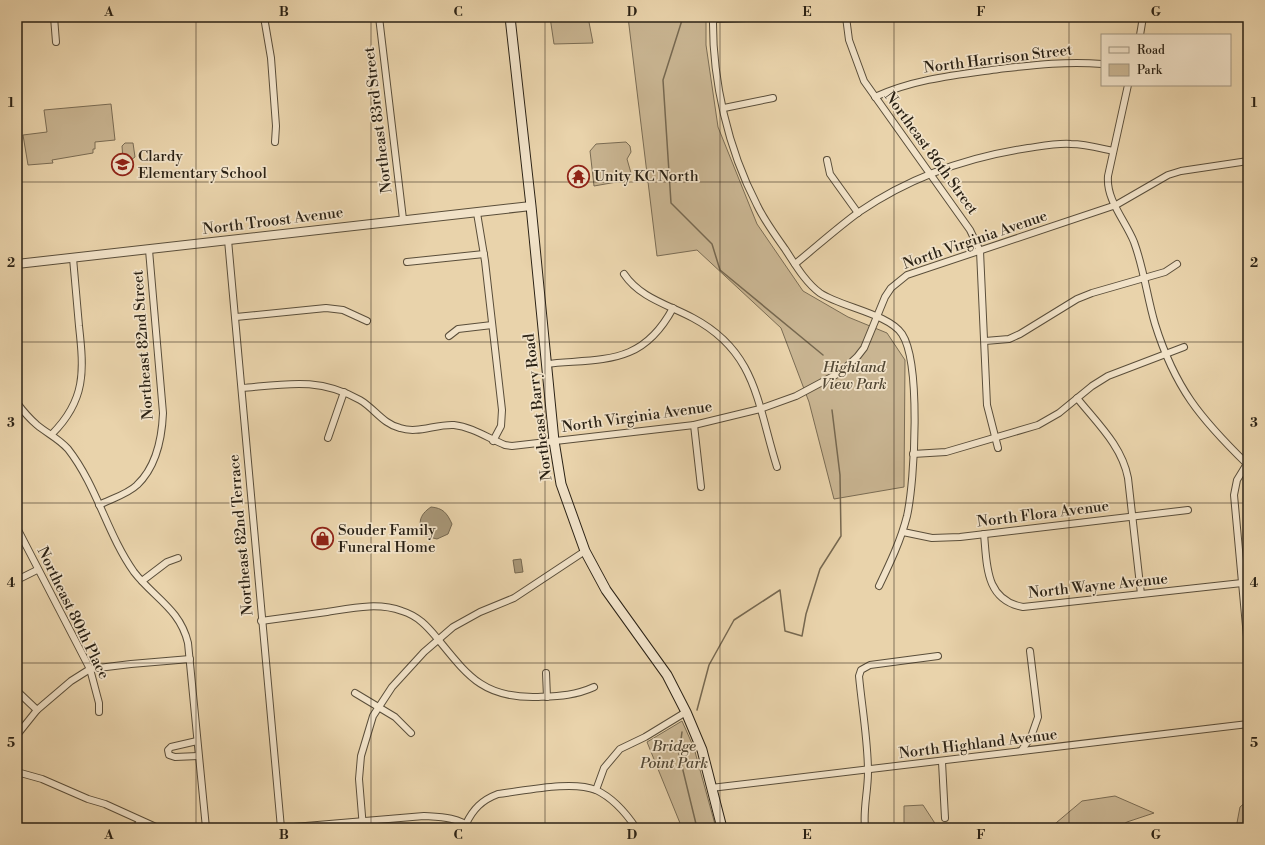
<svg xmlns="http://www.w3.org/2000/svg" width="1265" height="845" font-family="'Libre Bodoni',serif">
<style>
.green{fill:#c9b592;stroke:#7a6c54}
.water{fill:#a89778;stroke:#766850}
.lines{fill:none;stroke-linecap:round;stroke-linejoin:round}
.stream{stroke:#766850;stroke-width:1.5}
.minor-casing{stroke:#5a4e3a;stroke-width:8}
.tertiary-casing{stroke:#5a4e3a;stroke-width:10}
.secondary-casing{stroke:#2b2215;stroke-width:11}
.minor{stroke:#f1e2c8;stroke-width:6}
.tertiary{stroke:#f1e2c8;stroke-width:8}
.secondary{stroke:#f1e2c8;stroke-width:9}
.grid{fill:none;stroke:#2b2215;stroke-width:1;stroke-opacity:0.55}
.labels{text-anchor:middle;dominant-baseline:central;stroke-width:3.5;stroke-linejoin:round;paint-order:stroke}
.street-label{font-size:15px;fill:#2b2215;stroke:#f1e2c8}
.poi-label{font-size:15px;fill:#2b2215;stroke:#f1e2c8;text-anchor:start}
.park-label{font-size:15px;font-style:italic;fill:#524734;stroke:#f1e2c8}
.neatline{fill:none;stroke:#2b2215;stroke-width:1.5}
.grid-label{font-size:13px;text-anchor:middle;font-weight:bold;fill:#2b2215}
</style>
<rect width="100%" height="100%" fill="#e9d3ab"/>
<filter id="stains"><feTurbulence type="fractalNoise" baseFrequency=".005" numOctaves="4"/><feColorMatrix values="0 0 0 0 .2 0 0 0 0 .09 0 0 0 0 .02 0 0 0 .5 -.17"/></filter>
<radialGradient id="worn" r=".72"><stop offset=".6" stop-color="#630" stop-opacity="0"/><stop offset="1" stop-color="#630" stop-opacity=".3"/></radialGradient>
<g class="green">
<path d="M550,17H588L593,43L554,44Z"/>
<path d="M628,17H706V45L718,127L757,224L803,291L848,317L887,333L905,360L904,487L834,499L809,402L781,328L697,250L657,256Z"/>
<path d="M111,104L115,140L95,142V149H93V153L52,160L53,163L28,165L23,135L47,132L44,110Z"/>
<path d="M626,142L630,146L631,152L627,159L631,173L628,180L594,186L590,151L596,144Z"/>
<path d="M125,143H133L135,157L131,160H123L122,146Z"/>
<path d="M682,721L694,748L716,828H682L647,742Z"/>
<path d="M1115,796L1154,813L1127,822L1117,828H1050L1082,801Z"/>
<path d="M1248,800V828H1236L1240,807Z"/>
<path d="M923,805L938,828H904V806Z"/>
</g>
<g class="water">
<path d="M431,507C443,508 447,513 452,524L448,534L437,539L425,536C417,524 419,515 431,507Z"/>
<path d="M521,559L523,572L515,573L513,560Z"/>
</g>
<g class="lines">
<g class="stream">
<path d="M683,17L663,80L671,203L712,244L720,270L823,355"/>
<path d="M697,710L709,665L734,620L780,590L785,631L802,636L806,614L820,569L841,536L840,475L832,410"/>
<path d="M682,732L679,754L697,828"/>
</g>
<defs>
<g id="minor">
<path d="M54,17L56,42"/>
<path d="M264,17L271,58L276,126L275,142"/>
<path d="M379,17L403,219"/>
<path d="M713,17C712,80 728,149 757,205C764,220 775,235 785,249C795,264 805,282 820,293C841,307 889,314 902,334C921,363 915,480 907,516C901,540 890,563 879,586"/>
<path d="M846,17L849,40L864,81L970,230L980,251L987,405L998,448"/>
<path d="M713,19L778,17"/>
<path d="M1140,35L1143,17"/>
<path d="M1128,85L1108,176C1106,200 1125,220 1134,242C1144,269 1147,297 1155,324C1175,388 1200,418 1247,464"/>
<path d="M875,97C914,79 956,75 999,69C1034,65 1067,61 1102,64"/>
<path d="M724,108L773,98"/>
<path d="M827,160L830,174L858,213"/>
<path d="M477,213L485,261L502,410L501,426L493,441"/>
<path d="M228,240L281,828"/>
<path d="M407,262L484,254"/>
<path d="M795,264C816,247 837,228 859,212C910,177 968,157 1028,148C1042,146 1057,143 1071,144C1085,144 1099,148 1113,151"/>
<path d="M624,274C640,298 669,305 693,318C757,352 757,404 777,467"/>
<path d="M236,317L326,308L343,310L367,321"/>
<path d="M449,336L458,329L492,325"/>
<path d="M985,341L1009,339L1020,334L1077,299L1092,293L1165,272L1177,264"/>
<path d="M546,364C604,358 642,366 673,308"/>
<path d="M242,388C287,384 319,377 360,400C374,408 383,424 400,428C418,434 435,424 454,425C472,427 488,438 505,445L512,446L694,425L760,409L796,396L841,372L857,357L864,348L885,297L891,288L907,275L1116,205L1168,175L1181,171L1248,161"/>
<path d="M1077,398C1097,423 1122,446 1128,478L1141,594"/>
<path d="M17,403C23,411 30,419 37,425C48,434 58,438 68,449C97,486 107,534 134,572C154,598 180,609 188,643L206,828"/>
<path d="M694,425L701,487"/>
<path d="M52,434C86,400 84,371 79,326C77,303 75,280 73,258"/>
<path d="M328,438L344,392"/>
<path d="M913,454L946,452L1038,425L1059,413L1092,386L1108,376L1184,347"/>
<path d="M1248,462L1237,480L1234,495L1248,648"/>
<path d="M99,505C111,499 128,494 137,485C156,467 162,437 163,413L149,250"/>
<path d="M17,528L90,669L99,703V712"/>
<path d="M903,532L932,538L960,537L1188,510"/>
<path d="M984,534C987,565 985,600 1023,607L1242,583"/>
<path d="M17,580L37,570"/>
<path d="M142,581L167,562L178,558"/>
<path d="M261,621C283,618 305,615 327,612C352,608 378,602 402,611C418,616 427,626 437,638C468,676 483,698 536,697C558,696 574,696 594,687"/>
<path d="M546,673L547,697"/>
<path d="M17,691L37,710"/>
<path d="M355,693L395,717L411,733"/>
<path d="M17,735L37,710L71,681L90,669L131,664L190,659"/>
<path d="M197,741L171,747L168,750L169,755L175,757L198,756"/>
<path d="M1021,751L1031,737L1038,717L1030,651"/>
<path d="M942,762L945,818"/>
<path d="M17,772L42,779L88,799L105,804L158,828"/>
<path d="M711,788L1248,724"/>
<path d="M596,790L604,768L620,749L645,737L686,712"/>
<path d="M466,824C473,809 482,800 498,794C524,791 572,780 596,790C613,798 626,813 636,828"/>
<path d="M136,828L140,821"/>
<path d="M282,828L424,816C439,817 459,817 470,828"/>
<path d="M363,828L359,779L361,756L373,716L392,687L424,652L453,627L480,612L514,598L585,551"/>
<path d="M865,828C863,808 868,792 868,772C868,741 862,708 859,676L861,670L870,665L938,656"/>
</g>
<path id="tertiary" d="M17,264L531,206"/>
<path id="secondary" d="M510,17L531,206L554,441L561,484L585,551L606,590L667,675L686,712L702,750L722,828"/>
</defs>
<use href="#minor" class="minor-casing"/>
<use href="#tertiary" class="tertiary-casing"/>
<use href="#secondary" class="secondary-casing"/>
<use href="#minor" class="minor"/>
<use href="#tertiary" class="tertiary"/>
<use href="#secondary" class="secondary"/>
</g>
<path class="grid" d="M196,17V828M371,17V828M545,17V828M720,17V828M894,17V828M1069,17V828M17,182H1248M17,342H1248M17,503H1248M17,663H1248"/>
<defs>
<symbol id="school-ring" viewBox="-11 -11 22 22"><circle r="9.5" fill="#f1e2c8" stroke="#8f2418" stroke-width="1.5"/><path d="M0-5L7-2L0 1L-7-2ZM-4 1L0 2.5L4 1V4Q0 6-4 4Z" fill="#8f2418"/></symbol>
<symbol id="temple-ring" viewBox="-11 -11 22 22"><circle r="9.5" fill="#f1e2c8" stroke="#8f2418" stroke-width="1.5"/><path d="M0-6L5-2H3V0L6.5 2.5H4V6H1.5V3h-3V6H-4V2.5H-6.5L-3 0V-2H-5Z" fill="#8f2418"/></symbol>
<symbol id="shop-ring" viewBox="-11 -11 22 22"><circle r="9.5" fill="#f1e2c8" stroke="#8f2418" stroke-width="1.5"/><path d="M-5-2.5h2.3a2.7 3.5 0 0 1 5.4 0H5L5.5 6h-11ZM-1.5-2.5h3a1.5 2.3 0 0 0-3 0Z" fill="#8f2418"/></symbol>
</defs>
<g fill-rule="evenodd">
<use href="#school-ring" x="110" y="152" width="25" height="25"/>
<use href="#temple-ring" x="566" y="164" width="25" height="25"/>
<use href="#shop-ring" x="310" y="526" width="25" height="25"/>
</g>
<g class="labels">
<g class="street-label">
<text transform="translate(998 59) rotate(-7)">North Harrison Street</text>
<text transform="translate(378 120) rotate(-97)">Northeast 83rd Street</text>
<text transform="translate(931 153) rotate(54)">Northeast 86th Street</text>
<text transform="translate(273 221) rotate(-7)">North Troost Avenue</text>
<text transform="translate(975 240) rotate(-19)">North Virginia Avenue</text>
<text transform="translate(143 345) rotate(-94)">Northeast 82nd Street</text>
<text transform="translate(538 407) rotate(-97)">Northeast Barry Road</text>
<text transform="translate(637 417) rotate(-8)">North Virginia Avenue</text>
<text transform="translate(1043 514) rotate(-7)">North Flora Avenue</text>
<text transform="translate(241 535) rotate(-95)">Northeast 82nd Terrace</text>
<text transform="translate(1098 586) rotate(-6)">North Wayne Avenue</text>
<text transform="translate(73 613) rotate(64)">Northeast 80th Place</text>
<text transform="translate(978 744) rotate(-7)">North Highland Avenue</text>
</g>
<g class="poi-label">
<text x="138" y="156">Clardy<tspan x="138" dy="17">Elementary School</tspan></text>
<text x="594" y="176">Unity KC North</text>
<text x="338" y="530">Souder Family<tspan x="338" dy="17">Funeral Home</tspan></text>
</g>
<g class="park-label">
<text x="854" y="367">Highland<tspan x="854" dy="17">View Park</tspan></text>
<text x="674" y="746">Bridge<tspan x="674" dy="17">Point Park</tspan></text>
</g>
</g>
<rect width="1265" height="845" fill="none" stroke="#e9d3ab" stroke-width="44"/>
<rect x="1101" y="34" width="130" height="52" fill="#f1e2c8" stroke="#a29580"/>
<rect x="1109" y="47" width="20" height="6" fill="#f1e2c8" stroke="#a29580"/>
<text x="1137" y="54" font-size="12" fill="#2b2215">Road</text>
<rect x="1109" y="64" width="20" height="12" fill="#c9b592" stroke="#a29580"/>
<text x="1137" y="74" font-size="12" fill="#2b2215">Park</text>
<rect x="22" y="22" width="1221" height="801" class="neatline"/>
<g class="grid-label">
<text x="109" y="16">A</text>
<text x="284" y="16">B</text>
<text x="458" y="16">C</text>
<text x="632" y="16">D</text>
<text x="807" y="16">E</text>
<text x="981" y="16">F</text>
<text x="1156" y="16">G</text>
<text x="11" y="107">1</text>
<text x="1254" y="107">1</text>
<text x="11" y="267">2</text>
<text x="1254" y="267">2</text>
<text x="11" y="427">3</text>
<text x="1254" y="427">3</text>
<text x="11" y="587">4</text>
<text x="1254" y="587">4</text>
<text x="11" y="747">5</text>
<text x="1254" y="747">5</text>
<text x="109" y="839">A</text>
<text x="284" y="839">B</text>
<text x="458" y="839">C</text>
<text x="632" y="839">D</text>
<text x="807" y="839">E</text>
<text x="981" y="839">F</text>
<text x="1156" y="839">G</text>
</g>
<rect width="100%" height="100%" filter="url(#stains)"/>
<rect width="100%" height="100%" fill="url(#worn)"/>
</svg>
